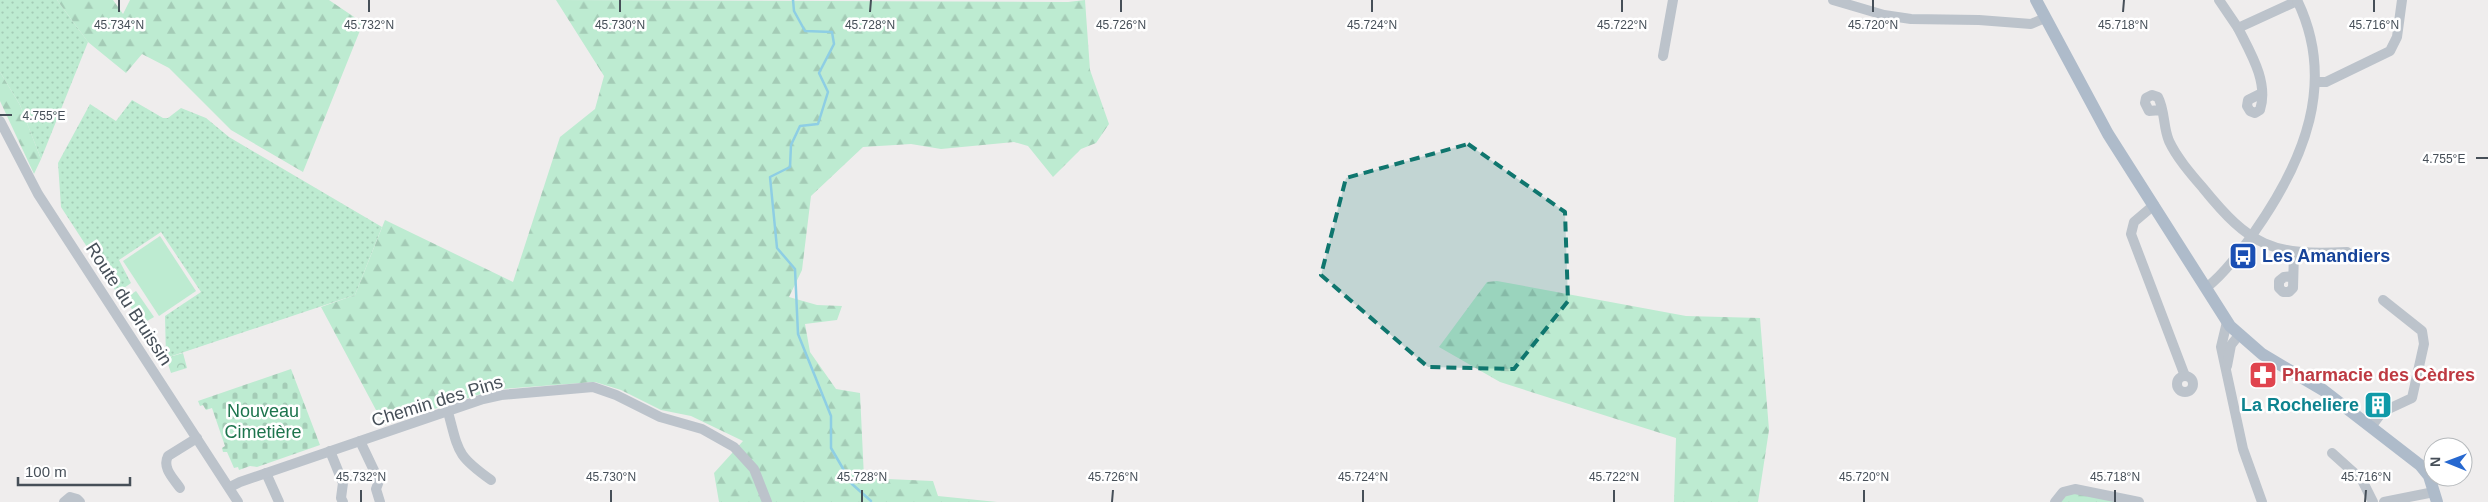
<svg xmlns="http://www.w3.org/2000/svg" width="2488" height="502" font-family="Helvetica,sans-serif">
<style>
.grass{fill:url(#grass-dots)}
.forest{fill:url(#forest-firs)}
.cemetery{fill:url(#cemetery-stones)}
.park{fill:url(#park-crowns)}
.pitch{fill:#bdebd1}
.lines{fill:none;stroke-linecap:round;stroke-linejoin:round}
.stream{stroke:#8ecee4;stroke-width:2.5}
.minor{stroke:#bcc3cb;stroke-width:10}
.major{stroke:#aebbca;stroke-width:12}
.marked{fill:#0f766e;fill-opacity:0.2;stroke:#0f766e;stroke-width:4;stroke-dasharray:10 6;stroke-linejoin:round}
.ticks{fill:none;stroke:#464f58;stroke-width:2}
.labels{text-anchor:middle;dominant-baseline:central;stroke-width:5;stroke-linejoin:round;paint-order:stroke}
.transit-label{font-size:18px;font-weight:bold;fill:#164399;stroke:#fff;text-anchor:start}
.street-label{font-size:18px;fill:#464f58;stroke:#fff}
.health-label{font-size:18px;font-weight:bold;fill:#be3a42;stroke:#fff;text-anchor:start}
.culture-label{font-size:18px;font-weight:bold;fill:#0d838f;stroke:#fff;text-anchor:end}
.park-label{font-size:18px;fill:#1d744d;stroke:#fff}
.ticks-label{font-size:12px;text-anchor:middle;fill:#464f58;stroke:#fff;stroke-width:5;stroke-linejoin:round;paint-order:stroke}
</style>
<defs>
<pattern id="grass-dots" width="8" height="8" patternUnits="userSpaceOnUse" patternTransform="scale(1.25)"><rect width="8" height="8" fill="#bdebd1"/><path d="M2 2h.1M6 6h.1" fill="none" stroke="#a4cbb6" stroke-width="1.8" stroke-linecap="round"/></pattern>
<pattern id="forest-firs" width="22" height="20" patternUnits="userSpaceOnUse" patternTransform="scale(1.25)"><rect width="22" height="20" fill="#bdebd1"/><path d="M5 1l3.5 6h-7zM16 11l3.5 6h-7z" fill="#a4cbb6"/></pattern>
<pattern id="cemetery-stones" width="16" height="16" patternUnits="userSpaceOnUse" patternTransform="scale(1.25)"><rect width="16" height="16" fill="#bdebd1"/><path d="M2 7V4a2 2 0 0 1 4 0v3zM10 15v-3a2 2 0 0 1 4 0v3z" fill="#a4cbb6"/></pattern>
<pattern id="park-crowns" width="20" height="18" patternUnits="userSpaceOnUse" patternTransform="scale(1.25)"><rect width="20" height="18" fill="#bdebd1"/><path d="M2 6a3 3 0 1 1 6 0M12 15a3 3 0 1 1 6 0" fill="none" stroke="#a4cbb6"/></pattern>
</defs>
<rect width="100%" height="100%" fill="#efeded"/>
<g class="grass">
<path d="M0,0H57L88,42L41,159L20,105L0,72Z"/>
<path d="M132,100L163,118H168L181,108L206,118L229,137L382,227L355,295L166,358L165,316L201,292L161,232L119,260L131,283L117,293L61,207L58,163L90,104L116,121Z"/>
</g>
<g class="forest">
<path d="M57,0H113L123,14L130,0H329L363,23L303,172L231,130L169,68L142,54L126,73L88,42Z"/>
<path d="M556,0L1068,2L1085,0L1090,70L1109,124L1096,143L1081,149L1053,177L1028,146L1014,142L941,149L911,144L863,147L811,196L802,270L789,297L817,305L842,306L837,320L805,324L810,352L836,389L860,393L864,478L933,481L938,496L997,502H719L714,473L743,441L691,416L661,410L621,390L595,382L503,389L481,394L384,425L321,307L355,295L385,220L513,282L560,137L595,109L604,76Z"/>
<path d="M0,72L20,105L41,159L34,174L0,101Z"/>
<path d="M1497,281L1686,316L1760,318L1769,430L1758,502H1674L1676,438L1500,382L1439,347L1487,282Z"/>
<path d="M2063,492L2139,502H2055Z"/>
</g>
<path class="cemetery" d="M291,369L320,445L257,467L250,466L239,470L238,467L234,468L227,452H223L222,448L225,446L212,408L206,410L203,405L200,406L198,401Z"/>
<path class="park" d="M183,353L187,368L171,373L166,358Z"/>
<g class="pitch">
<path d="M160,236L196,291L159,316L123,261Z"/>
<path d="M136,291L154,317L142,324L125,299Z"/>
</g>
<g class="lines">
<path class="stream" d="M793,0L794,11L805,31L832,32L834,44L819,73L828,92L818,124L800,126L791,145L790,167L770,177L777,248L795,269L798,334L831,416V448L852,484L871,501"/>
<g class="minor">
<path d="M1833,0L1884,15L1911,19L1979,20L2031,24L2045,18"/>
<path d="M2219,0L2238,28"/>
<path d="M1663,56L1673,0"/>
<path d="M2315,82H2326L2390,51L2397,37L2402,0"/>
<path d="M2262,93L2248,100L2247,106L2250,111L2255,113L2260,110C2269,82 2250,52 2238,28L2297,1"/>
<path d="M2161,110L2149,111L2145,103L2146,98L2152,95L2158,97C2165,110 2163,127 2169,141C2177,158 2191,174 2203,188C2250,246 2272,256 2347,252"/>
<path d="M0,121L38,194L238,502"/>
<path d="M2154,205L2134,222L2131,234L2185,376"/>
<path d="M2293,276L2284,277L2279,281V288L2283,292H2289L2293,288L2294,253"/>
<path d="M2206,288C2225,273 2241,251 2255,231C2304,161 2337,82 2297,0"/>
<path d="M2227,322L2221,347L2243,449L2262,502"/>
<path d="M2227,366L2231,345L2239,335"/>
<circle cx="2185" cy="384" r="8"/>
<path d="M448,412C459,452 456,455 491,480"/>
<path d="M2371,427L2382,412L2412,398L2424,344L2422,331L2383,300"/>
<path d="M360,441L379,481L376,489L380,502"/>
<path d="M330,451L343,483L341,498L343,502"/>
<path d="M2332,453L2362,480L2373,502"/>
<path d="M266,473L279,502"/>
<path d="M230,487L240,482L483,399L501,395L593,387L616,395L660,417L702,429L734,447L754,469L767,502"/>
<path d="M180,488C173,478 162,468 168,456L197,438"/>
<path d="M64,502L70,497L77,499L80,502"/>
<path d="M2055,502L2063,492L2075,489L2139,502"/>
<path d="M2384,502L2434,492"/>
</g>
<path class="major" d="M2036,0L2108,134L2230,326L2262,354L2323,390L2420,465L2429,476L2437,502"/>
</g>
<path class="marked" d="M1468,144L1565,212L1568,301L1514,369L1428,367L1321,275L1346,178Z"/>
<path class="ticks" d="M119,12V0M369,12V0M620,12V0M870,12L871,0M1121,12V0M1372,12V0M1622,12V0M1873,12V0M2123,12L2124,0M2374,12V0M0,115H12M2476,158H2488M361,502V490M611,502V490M862,502V490M1112,502L1113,490M1363,502V490M1614,502V490M1864,502V490M2115,502V490M2365,502L2366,490"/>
<defs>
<symbol id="bus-square" viewBox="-11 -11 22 22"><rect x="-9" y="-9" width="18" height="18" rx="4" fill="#1a4fb4" stroke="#fff"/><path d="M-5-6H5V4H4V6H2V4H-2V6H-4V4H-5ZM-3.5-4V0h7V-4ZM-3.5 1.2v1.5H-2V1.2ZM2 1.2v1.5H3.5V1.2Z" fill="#fff"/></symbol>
<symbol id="pharmacy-square" viewBox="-11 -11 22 22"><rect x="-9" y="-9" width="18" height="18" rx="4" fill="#e0444e" stroke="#fff"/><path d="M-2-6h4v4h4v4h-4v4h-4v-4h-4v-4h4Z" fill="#fff"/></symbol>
<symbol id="building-square" viewBox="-11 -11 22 22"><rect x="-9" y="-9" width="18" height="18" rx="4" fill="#0f9aa8" stroke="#fff"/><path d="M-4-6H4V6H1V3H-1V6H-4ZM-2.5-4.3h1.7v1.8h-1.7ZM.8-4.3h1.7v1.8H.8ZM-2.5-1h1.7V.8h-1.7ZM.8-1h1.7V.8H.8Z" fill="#fff"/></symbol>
</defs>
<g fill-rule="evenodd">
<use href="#bus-square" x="2227" y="240" width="32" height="32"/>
<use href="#pharmacy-square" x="2247" y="359" width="32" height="32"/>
<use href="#building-square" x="2362" y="389" width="32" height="32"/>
</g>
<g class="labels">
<g class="transit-label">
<text x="2262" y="256">Les Amandiers</text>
</g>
<g class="street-label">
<text transform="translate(129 304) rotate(57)">Route du Bruissin</text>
<text transform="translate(437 401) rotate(-17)">Chemin des Pins</text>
</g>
<g class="health-label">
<text x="2282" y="375">Pharmacie des Cèdres</text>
</g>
<g class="culture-label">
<text x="2359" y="405">La Rocheliere</text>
</g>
<g class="park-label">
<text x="263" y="411">Nouveau<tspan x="263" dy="21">Cimetière</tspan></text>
</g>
</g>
<g class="ticks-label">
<text x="119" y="29">45.734°N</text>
<text x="369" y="29">45.732°N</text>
<text x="620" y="29">45.730°N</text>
<text x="870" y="29">45.728°N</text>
<text x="1121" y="29">45.726°N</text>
<text x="1372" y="29">45.724°N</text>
<text x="1622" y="29">45.722°N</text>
<text x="1873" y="29">45.720°N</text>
<text x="2123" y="29">45.718°N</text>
<text x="2374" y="29">45.716°N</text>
<text x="44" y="120">4.755°E</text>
<text x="2444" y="163">4.755°E</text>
<text x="361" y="481">45.732°N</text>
<text x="611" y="481">45.730°N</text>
<text x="862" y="481">45.728°N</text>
<text x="1113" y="481">45.726°N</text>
<text x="1363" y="481">45.724°N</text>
<text x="1614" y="481">45.722°N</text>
<text x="1864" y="481">45.720°N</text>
<text x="2115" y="481">45.718°N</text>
<text x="2366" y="481">45.716°N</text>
</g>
<g transform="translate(2448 462) rotate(271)"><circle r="24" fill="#ffffff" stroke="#b5b9bc"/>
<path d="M0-4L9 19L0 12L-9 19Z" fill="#2668d0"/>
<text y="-8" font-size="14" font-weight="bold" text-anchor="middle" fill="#464f58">N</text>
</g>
<path d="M18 477v8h112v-8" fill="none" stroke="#464f58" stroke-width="2.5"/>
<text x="25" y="477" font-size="15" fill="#464f58" stroke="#ffffff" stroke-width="4" paint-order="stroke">100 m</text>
</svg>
